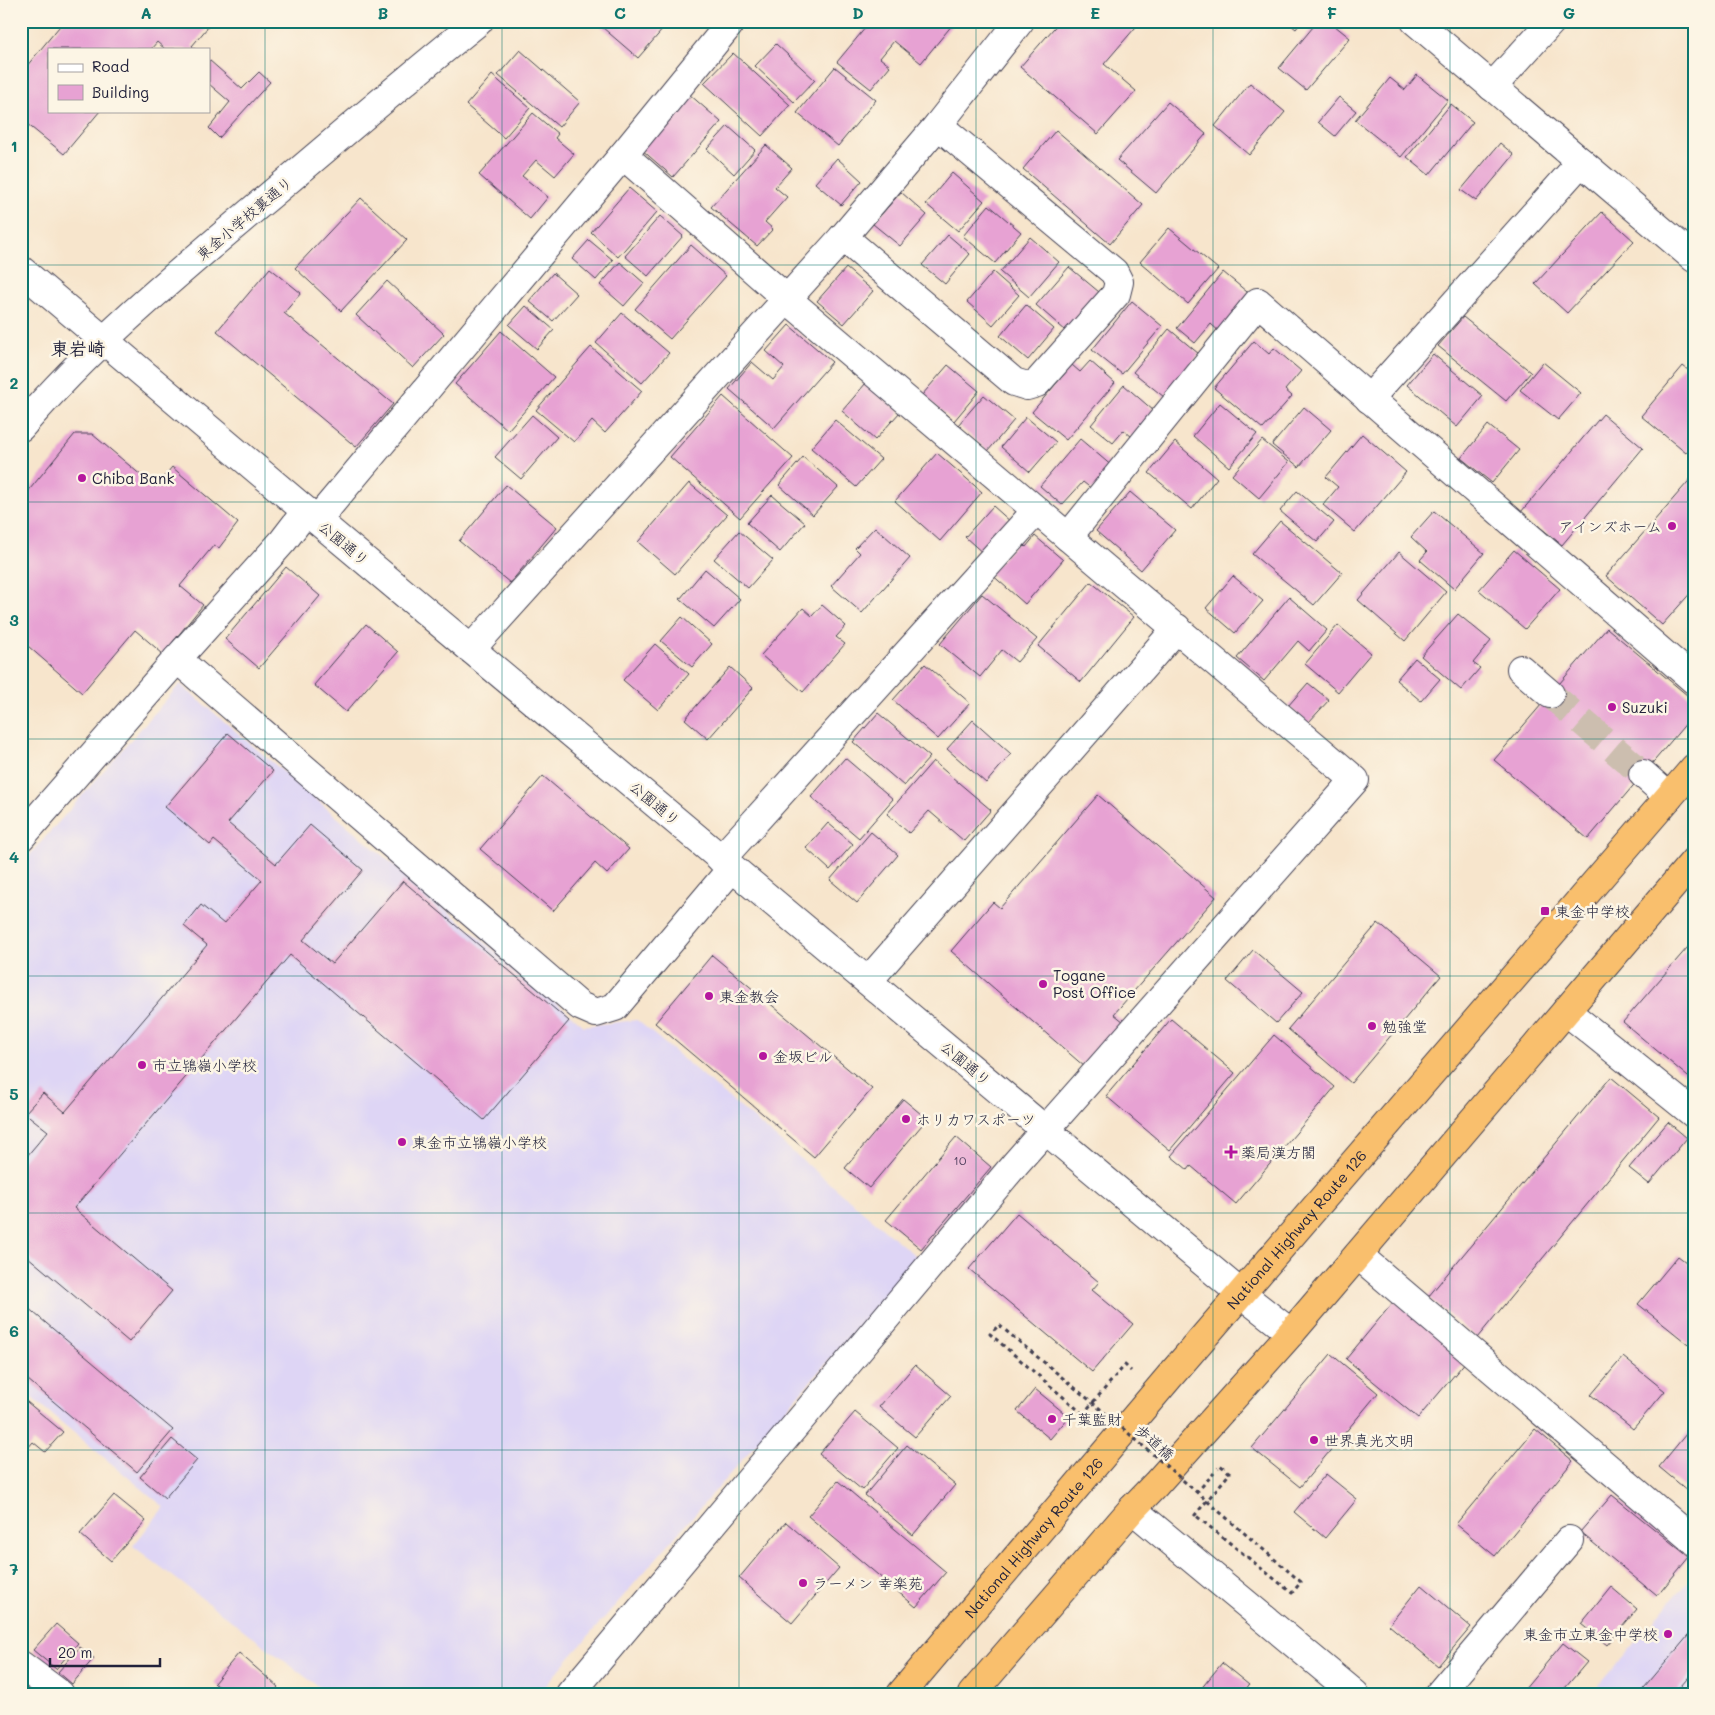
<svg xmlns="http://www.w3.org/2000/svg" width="1715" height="1715" font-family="Mali,'Klee One',sans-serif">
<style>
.built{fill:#ded5f5}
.building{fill:#e7a2d3}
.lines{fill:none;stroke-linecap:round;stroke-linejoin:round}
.minor-tunnel{stroke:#ccbeaf;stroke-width:28;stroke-dasharray:28 14;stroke-linecap:butt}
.minor-casing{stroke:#423f51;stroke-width:30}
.highway-casing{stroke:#423f51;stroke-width:30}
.path{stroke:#423f51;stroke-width:3;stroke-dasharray:4 4;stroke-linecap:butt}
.minor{stroke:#fff;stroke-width:28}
.highway{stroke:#f9bf6d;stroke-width:28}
.path-bridge{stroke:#423f51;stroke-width:3;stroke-dasharray:4 4;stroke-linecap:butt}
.grid{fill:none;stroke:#0f766e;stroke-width:1;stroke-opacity:0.55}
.poi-dot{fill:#b5179e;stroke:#fcf5e5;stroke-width:2}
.labels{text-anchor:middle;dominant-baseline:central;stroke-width:5;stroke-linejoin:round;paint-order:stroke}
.number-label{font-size:12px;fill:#534261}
.street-label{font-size:15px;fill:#22223b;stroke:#fcf5e5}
.poi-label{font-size:15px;fill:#22223b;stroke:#fcf5e5;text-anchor:start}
.quarter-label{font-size:18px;font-weight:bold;fill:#22223b;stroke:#fcf5e5}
.neatline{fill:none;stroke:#0f766e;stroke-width:2}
.grid-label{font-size:16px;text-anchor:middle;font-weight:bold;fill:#0f766e}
</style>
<rect width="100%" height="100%" fill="#fcf5e5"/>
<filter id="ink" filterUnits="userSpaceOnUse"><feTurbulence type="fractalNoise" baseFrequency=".02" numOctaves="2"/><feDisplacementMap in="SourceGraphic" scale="10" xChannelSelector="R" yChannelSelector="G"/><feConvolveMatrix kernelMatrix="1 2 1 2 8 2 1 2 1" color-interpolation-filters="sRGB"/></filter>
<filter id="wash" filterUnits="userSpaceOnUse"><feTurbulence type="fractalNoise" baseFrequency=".0096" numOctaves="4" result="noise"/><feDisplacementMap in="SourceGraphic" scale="20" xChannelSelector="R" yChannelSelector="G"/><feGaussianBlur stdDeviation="1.12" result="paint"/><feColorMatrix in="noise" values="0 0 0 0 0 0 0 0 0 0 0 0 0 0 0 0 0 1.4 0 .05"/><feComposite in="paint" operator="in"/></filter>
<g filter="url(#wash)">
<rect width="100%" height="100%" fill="#f7e5cc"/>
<g class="built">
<path d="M180,684L584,1026L637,1020L918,1258L538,1694H328L133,1546L164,1507L21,1389V865Z"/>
<path d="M1694,1574V1694H1592Z"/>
</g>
<g id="blocks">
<g class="building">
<path d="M64,21H213L192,46L195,49H165L157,42L151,49H49V111H100L64,154L21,119V73Z"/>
<path d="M595,21H670L638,58Z"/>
<path d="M871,21H949L953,24L921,63L894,41L880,58L890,66L871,89L837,62Z"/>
<path d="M1060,21H1141L1104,64L1136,91L1098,134L1020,67Z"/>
<path d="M1286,21H1302L1296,29Z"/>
<path d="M1318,21H1329L1350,38L1306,90L1279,68Z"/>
<path d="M776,44L815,80L794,102L755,66Z"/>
<path d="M520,50L580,102L559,127L498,75Z"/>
<path d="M733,53L790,105L762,136L704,83Z"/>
<path d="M209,60L242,89L259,72L270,82L219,138L209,128L230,102L209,84Z"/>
<path d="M835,67L876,100L838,146L797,113Z"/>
<path d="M492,75L530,108L504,138L466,105Z"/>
<path d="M1417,75L1448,100L1401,157L1355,120L1390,78L1405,90Z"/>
<path d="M1250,83L1285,112L1249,155L1215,126Z"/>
<path d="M689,94L721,122L673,177L641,149Z"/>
<path d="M1339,97L1356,111L1335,136L1318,122Z"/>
<path d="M1168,102L1206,134L1156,193L1117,160Z"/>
<path d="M1451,104L1473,122L1429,175L1407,157Z"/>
<path d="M533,113L558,134L555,138L574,154L555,176L536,160L522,176L548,197L530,219L479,175Z"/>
<path d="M728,126L755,150L734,174L707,149Z"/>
<path d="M1056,130L1143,205L1110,244L1023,169Z"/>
<path d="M1500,143L1514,155L1476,201L1461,190Z"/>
<path d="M766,145L792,168L775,187L787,197L765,222L773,229L757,246L711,207Z"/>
<path d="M837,158L862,181L841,205L815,183Z"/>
<path d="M952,173L984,201L958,231L926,204Z"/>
<path d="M629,188L657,212L618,257L591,232Z"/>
<path d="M901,192L927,215L900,246L873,224Z"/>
<path d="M361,198L407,240L341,311L295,268Z"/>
<path d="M989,205L1021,232L995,263L963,236Z"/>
<path d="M1602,212L1634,241L1567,313L1535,284Z"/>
<path d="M660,216L683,236L648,276L625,256Z"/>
<path d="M1169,228L1218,269L1188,304L1140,262Z"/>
<path d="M948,235L970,254L945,284L922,265Z"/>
<path d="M1030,237L1059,262L1029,297L1000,272Z"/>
<path d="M589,240L613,260L596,280L572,259Z"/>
<path d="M691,245L726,276L670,339L635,309Z"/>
<path d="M620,262L644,283L624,306L600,285Z"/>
<path d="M1069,267L1099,292L1066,331L1036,305Z"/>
<path d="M270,268L301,293L284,313L393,404L356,447L217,331Z"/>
<path d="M846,268L873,291L844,324L817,301Z"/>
<path d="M993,272L1019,295L993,325L967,302Z"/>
<path d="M1223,272L1253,297L1222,334L1211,324L1195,343L1177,328Z"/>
<path d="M553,273L577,294L553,321L529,301Z"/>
<path d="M387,281L444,334L413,368L356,315Z"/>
<path d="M1132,301L1162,326L1122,374L1092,350Z"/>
<path d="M1026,305L1054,329L1028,360L1000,336Z"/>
<path d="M526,306L554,330L537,349L509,325Z"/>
<path d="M622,313L669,353L642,383L596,343Z"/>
<path d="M1463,317L1531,372L1506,401L1438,346Z"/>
<path d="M789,325L832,362L774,428L729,389L752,362L773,380L784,367L766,351Z"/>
<path d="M1169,329L1199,354L1164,397L1133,372Z"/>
<path d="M501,331L554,377L508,430L455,384Z"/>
<path d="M1254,341L1269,354L1274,348L1301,371L1285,390L1292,396L1263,429L1214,388Z"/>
<path d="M591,347L642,391L605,433L592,421L574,442L536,410Z"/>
<path d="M1433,354L1483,396L1457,427L1407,385Z"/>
<path d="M1090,361L1115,383L1066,440L1032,412L1072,365L1080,372Z"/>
<path d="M1543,362L1581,393L1558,420L1520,390Z"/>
<path d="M948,365L979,391L954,421L922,395Z"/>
<path d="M1683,366L1694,375V443L1686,453L1641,416Z"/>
<path d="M866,383L900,412L875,440L842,411Z"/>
<path d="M1124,385L1154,411L1132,437L1124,430L1113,443L1091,425Z"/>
<path d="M984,395L1014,420L988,451L958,425Z"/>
<path d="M723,396L793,458L740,518L670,457Z"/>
<path d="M1220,403L1257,434L1229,467L1193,436Z"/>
<path d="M1304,407L1331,430L1299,467L1272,445Z"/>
<path d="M1603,414L1643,448L1562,545L1521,512Z"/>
<path d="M532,415L557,437L521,479L495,457Z"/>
<path d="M1026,417L1056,442L1030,472L1001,447Z"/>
<path d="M835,420L881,459L856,487L811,448Z"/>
<path d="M1488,425L1519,450L1492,483L1461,458Z"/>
<path d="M75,434H92L155,487L172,467L238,523L219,548L214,545L180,586L203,605L163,654L135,630L82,693L21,640V500Z"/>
<path d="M1362,434L1406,472L1355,532L1323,505L1338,487L1326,477Z"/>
<path d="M1080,439L1113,467L1093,490L1083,482L1062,505L1040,486Z"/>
<path d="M1262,440L1289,462L1259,498L1232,475Z"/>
<path d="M1175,442L1217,478L1192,509L1149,473Z"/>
<path d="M937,453L982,492L940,541L895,501Z"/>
<path d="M803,457L838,487L813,515L779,485Z"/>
<path d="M1694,475V589L1662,625L1606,576Z"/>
<path d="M689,483L727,515L675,574L638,542Z"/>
<path d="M506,485L557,527L510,583L459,541Z"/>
<path d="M1297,491L1334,522L1317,542L1280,511Z"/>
<path d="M1130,492L1175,530L1141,570L1096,531Z"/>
<path d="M772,495L805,523L780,552L747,523Z"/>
<path d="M993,506L1012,523L985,555L965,537Z"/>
<path d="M1434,511L1484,553L1454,589L1420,560L1427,552L1411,537Z"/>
<path d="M1280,521L1342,573L1314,605L1252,554Z"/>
<path d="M875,527L910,558L862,613L831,586L860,553L855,548Z"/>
<path d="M739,531L773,560L748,588L714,559Z"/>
<path d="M1035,536L1063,560L1025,604L990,573L1019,540L1026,547Z"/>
<path d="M1514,550L1560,589L1525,629L1479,590Z"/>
<path d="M1399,552L1446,592L1405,641L1358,600Z"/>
<path d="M286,567L320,596L259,668L225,639Z"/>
<path d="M705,569L740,599L714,628L680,599Z"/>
<path d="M1233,576L1263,601L1235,633L1206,608Z"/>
<path d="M1091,582L1134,617L1081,682L1038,646Z"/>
<path d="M982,594L1037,639L1017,662L1002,650L980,677L940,644Z"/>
<path d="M1289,597L1327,630L1309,651L1298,641L1264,681L1237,658Z"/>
<path d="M822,605L846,626L836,637L845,644L803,692L761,655L803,608L812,616Z"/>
<path d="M1458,614L1491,641L1473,663L1480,668L1461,690L1421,656Z"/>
<path d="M682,617L712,644L692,667L661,641Z"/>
<path d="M366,624L398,652L346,712L314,685Z"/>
<path d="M1338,625L1371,653L1338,692L1305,664Z"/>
<path d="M1607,628L1694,701V714L1588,839L1494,760Z"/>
<path d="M655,644L689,674L658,710L623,680Z"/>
<path d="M1415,658L1440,679L1421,701L1396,680Z"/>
<path d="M925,664L970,703L938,739L893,700Z"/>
<path d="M730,667L753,688L708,739L685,719Z"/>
<path d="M1308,683L1329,700L1308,723L1288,706Z"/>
<path d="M878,713L930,757L904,786L853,742Z"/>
<path d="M973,720L1011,754L986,783L947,749Z"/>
<path d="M228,733L273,771L228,823L276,864L310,825L363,870L303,940L332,964L403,881L569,1021L484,1120L290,955L74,1208L172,1291L129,1342L21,1251V1163L48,1131L25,1113L43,1093L65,1112L207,945L184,926L201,905L224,924L262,880L214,840L210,845L165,807Z"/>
<path d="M845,758L893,799L859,838L811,797Z"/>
<path d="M933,761L991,810L964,841L929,811L909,833L887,814Z"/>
<path d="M543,776L629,849L607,874L595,863L553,911L480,849Z"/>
<path d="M1098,795L1216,897L1114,1014L1124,1022L1085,1067L951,951L993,902L1000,908Z"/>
<path d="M828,823L853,844L830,870L806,848Z"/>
<path d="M871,832L898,855L857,903L830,880Z"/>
<path d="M1378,923L1441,976L1351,1083L1288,1029Z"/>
<path d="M1694,940V1082L1623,1022Z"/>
<path d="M1253,950L1303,992L1276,1023L1227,981Z"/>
<path d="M712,955L872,1089L814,1157L655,1023Z"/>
<path d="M1171,1019L1235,1073L1170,1150L1106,1096Z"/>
<path d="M1274,1035L1335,1087L1236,1204L1191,1166L1188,1170L1171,1156Z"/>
<path d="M1611,1077L1659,1117L1477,1338L1428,1297Z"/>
<path d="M903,1099L927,1119L869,1188L845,1168Z"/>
<path d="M1668,1122L1687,1138L1649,1184L1629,1168Z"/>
<path d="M956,1137L991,1167L921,1249L886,1220Z"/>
<path d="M1017,1213L1099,1282L1092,1290L1133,1324L1092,1372L969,1269Z"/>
<path d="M1678,1256L1694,1268V1349L1638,1304Z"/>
<path d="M1395,1300L1467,1360L1418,1418L1346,1359Z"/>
<path d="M21,1302L173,1430L137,1472L21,1374Z"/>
<path d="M1331,1354L1378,1393L1300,1487L1252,1448Z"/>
<path d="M1623,1357L1665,1391L1633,1429L1591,1395Z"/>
<path d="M915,1365L951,1396L915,1437L879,1407Z"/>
<path d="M1035,1389L1069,1417L1050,1439L1017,1411Z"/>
<path d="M21,1397L63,1432L45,1452L33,1442L21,1456Z"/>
<path d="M855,1412L898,1448L862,1490L819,1454Z"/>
<path d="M1691,1428L1694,1430V1496L1659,1467Z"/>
<path d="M1535,1429L1573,1461L1495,1556L1456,1524Z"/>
<path d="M172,1439L197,1460L165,1498L140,1477Z"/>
<path d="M907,1445L955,1485L913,1535L865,1495Z"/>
<path d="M1326,1474L1357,1499L1325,1538L1294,1512Z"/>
<path d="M838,1481L946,1572L916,1607L808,1516Z"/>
<path d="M114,1495L146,1521L111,1561L80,1534Z"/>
<path d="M1612,1495L1689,1557L1657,1596L1580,1532Z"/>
<path d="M786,1522L839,1568L792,1623L739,1578Z"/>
<path d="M1421,1585L1471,1627L1438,1666L1389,1625Z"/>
<path d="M1611,1587L1637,1609L1607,1645L1581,1624Z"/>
<path d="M56,1624L78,1643L56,1669L33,1650Z"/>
<path d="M1694,1629V1671L1674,1694H1639Z"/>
<path d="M1563,1643L1587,1662L1560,1694H1528L1524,1690Z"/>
<path d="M80,1647L94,1658L72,1684L58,1672Z"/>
<path d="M239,1653L278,1687L272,1694H227L214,1683Z"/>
<path d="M1222,1663L1249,1685L1242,1694H1205L1200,1690Z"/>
</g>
</g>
</g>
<g filter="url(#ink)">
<use href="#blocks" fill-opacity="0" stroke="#423f51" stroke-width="1"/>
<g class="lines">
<path class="minor-tunnel" d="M1550,694L1643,774"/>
<defs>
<g id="minor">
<path d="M1415,21L1694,258"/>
<path d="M1492,87L1552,21"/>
<path d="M843,237L1014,382L1027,386L1037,383L1116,294L1119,282L1114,272L938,125"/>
<path d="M21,270L306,511L1240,1293L1291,1333"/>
<path d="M1369,399L1581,162"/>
<path d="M21,427C93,343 177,274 261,203C334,142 405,80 479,21"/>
<path d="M317,520L623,155L729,25L725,21"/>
<path d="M1068,537L1258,302L1694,680"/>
<path d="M471,649L843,237L938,125L1020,21"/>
<path d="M177,659L580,1006L596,1013L615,1007L732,868"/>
<path d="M1521,669L1550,694"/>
<path d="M1643,774L1669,797"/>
<path d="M21,837L177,659L283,541L306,511"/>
<path d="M721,859L1036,511"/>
<path d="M868,981L1177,628"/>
<path d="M1566,1011L1694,1114"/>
<path d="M1358,1255L1694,1541"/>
<path d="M1132,1509L1355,1694"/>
<path d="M21,1665L60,1694"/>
<path d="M570,1694L1016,1163L1355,780L787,299L623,155"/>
<path d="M1439,1694L1569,1540"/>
</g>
<g id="highway">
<path id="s1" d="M901,1694L1170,1376L1694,768"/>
<path d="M972,1694L1132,1509L1156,1484L1291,1333L1694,861"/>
</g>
</defs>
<use href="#minor" class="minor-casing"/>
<use href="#highway" class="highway-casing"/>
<g class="path">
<path d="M1090,1419L1083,1414L1125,1365L1131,1371"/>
<path d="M1196,1493L1214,1473"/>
<path d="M1194,1514L1195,1515L1230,1473L1220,1465L1218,1468"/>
</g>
<use href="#minor" class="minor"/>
<use href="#highway" class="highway"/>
<path class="path-bridge" d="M1083,1414L990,1334L999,1325L1099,1408L1301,1582L1292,1593L1195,1515"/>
</g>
</g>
<path class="grid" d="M265,21V1694M502,21V1694M739,21V1694M976,21V1694M1213,21V1694M1450,21V1694M21,265H1694M21,502H1694M21,739H1694M21,976H1694M21,1213H1694M21,1450H1694"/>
<g class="poi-dot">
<circle cx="82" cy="478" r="5"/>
<circle cx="1672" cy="526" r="5"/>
<circle cx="1612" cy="707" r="5"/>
<rect x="1540" y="906" width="10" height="10" rx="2.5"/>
<circle cx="1043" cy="984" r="5"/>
<circle cx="709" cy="996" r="5"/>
<circle cx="1372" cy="1026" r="5"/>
<circle cx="763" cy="1056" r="5"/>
<circle cx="142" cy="1065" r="5"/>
<circle cx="906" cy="1119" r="5"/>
<circle cx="402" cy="1142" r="5"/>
<path d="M1228.5 1144.5h5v5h5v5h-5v5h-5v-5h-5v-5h5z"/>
<circle cx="1052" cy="1419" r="5"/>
<circle cx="1314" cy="1440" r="5"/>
<circle cx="803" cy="1583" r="5"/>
<circle cx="1668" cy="1634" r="5"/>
</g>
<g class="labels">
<g class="number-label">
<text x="960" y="1160">10</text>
</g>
<g class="street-label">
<text transform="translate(244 218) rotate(-40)">東金小学校裏通り</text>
<text transform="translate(344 543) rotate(40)">公園通り</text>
<text transform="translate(655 803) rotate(40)">公園通り</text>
<text transform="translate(966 1063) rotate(40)">公園通り</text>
<text stroke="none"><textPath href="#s1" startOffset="610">National Highway Route 126</textPath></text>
<text transform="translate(1155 1442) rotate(41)">歩道橋</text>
<text stroke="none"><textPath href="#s1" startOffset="205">National Highway Route 126</textPath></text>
</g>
<g class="poi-label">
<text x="92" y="478">Chiba Bank</text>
<text x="1662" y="526" text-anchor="end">アインズホーム</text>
<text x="1622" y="707">Suzuki</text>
<text x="1555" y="911">東金中学校</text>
<text x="1053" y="975">Togane<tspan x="1053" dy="17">Post Office</tspan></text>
<text x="719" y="996">東金教会</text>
<text x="1382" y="1026">勉強堂</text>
<text x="773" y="1056">金坂ビル</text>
<text x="152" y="1065">市立鴇嶺小学校</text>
<text x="916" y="1119">ホリカワスポーツ</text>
<text x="412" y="1142">東金市立鴇嶺小学校</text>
<text x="1241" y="1152">薬局漢方閣</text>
<text x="1062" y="1419">千葉監財</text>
<text x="1324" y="1440">世界真光文明</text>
<text x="813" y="1583">ラーメン 幸楽苑</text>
<text x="1658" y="1634" text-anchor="end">東金市立東金中学校</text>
</g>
<g class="quarter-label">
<text x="78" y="348">東岩崎</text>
</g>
</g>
<rect width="1715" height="1715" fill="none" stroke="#fcf5e5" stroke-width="55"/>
<rect x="48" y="48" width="162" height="65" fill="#fcf5e5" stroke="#a5a1a1"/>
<rect x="58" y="64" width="25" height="8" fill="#ffffff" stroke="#a5a1a1"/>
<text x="92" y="72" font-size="15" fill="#22223b">Road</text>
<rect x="58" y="85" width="25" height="15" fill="#e7a2d3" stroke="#a5a1a1"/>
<text x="92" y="98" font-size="15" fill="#22223b">Building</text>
<path d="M50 1658v8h110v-8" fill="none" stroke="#22223b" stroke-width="2.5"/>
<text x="58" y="1658" font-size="15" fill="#22223b" stroke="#fcf5e5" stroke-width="4" paint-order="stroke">20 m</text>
<rect x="28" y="28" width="1660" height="1660" class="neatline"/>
<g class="grid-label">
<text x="146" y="19">A</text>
<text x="383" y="19">B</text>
<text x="620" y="19">C</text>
<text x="858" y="19">D</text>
<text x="1095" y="19">E</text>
<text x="1332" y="19">F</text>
<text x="1569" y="19">G</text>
<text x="14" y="152">1</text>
<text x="14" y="389">2</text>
<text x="14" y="626">3</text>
<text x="14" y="863">4</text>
<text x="14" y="1100">5</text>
<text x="14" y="1337">6</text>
<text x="14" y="1575">7</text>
</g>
</svg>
